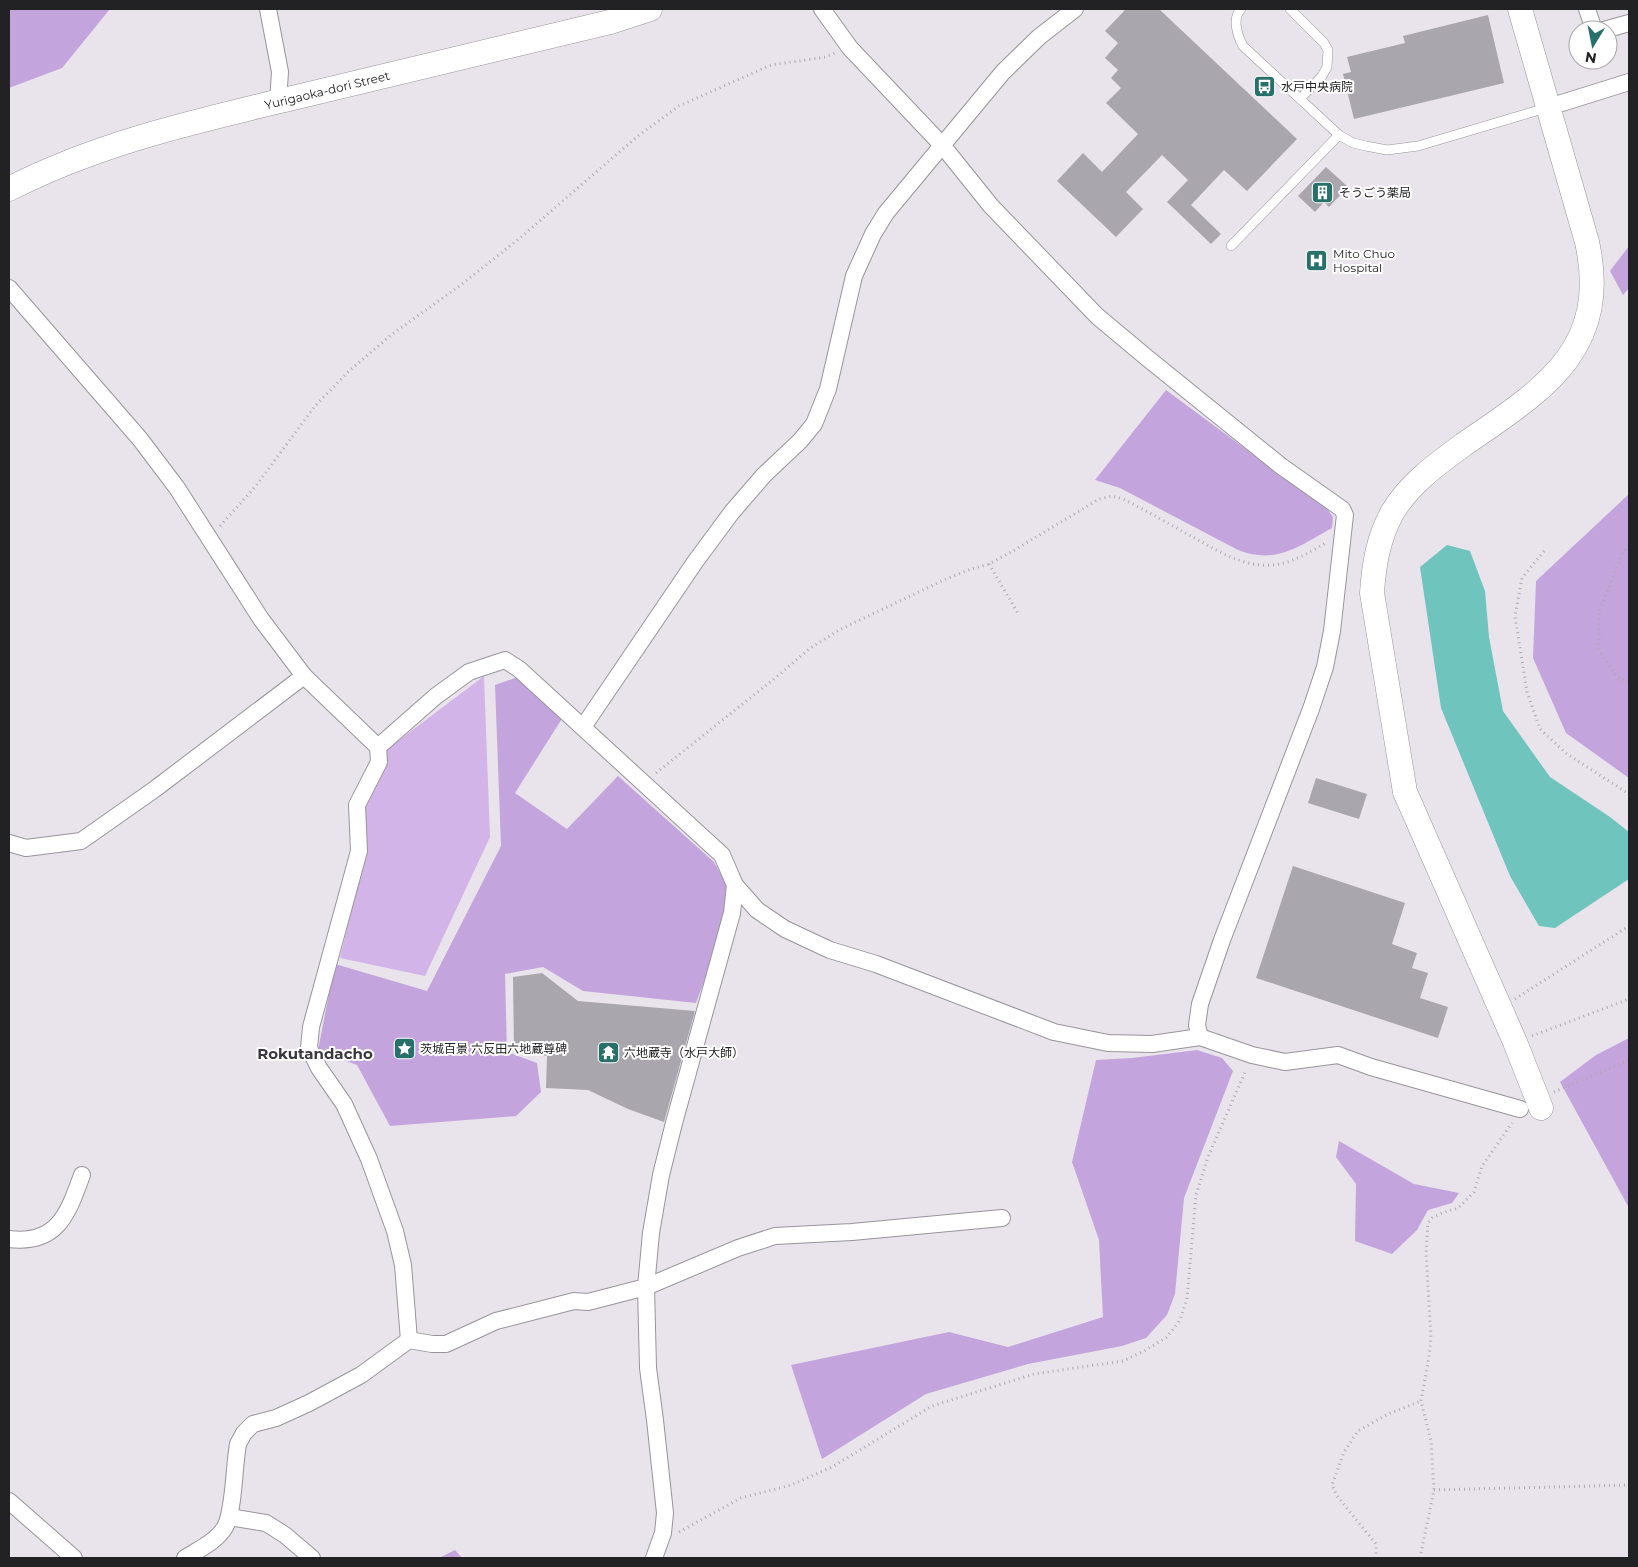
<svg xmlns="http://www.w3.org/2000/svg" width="1638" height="1567" font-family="Montserrat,'Noto Sans JP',sans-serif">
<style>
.green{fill:#d2b4e8}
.forest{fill:#c4a4dc}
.water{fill:#6fc5bd}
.building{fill:#aaa6ad}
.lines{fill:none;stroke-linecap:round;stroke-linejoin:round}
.lane-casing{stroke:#98949b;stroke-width:10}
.street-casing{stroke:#98949b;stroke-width:18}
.secondary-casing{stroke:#98949b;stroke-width:25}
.path{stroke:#aca9af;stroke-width:3;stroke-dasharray:1 4;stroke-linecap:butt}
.lane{stroke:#fff;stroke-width:9}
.street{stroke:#fff;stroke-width:16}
.secondary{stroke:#fff;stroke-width:24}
.labels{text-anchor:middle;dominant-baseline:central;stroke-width:4;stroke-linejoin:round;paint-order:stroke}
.poi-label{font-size:12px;fill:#222123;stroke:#fff;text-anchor:start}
.street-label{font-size:12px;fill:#222123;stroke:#fff}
.quarter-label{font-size:15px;font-weight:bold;fill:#3a373d;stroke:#fff}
</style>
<rect width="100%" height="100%" fill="#e9e4ec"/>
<path class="green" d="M484,676L490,837L425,976L340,958L366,850L364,810L386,750Z"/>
<g class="forest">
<path d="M9,9H110L62,68L9,88Z"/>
<path d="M1629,246V288L1623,295L1610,271Z"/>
<path d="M1166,390L1328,510L1333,517L1332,528C1299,546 1277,565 1238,550L1120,488L1095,480Z"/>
<path d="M1629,494V778L1566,733L1533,658L1536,581Z"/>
<path d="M521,676L563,717L515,793L567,829L618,776L714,862L734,898L696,1003L583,991L543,967L505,974L507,1052L537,1063L541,1092L516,1116L390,1126L357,1065L318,1050L335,964L427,991L501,846L495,685Z"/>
<path d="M1629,1038V1208L1560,1082L1596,1055Z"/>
<path d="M1197,1050L1222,1058L1233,1071L1184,1198L1175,1294L1167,1315L1146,1338L1122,1346L1028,1364L926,1394L822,1459L791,1365L949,1332L1008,1347L1103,1317L1099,1240L1072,1162L1096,1060L1132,1058Z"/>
<path d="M1339,1141L1414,1184L1459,1193L1452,1203L1428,1210L1417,1230L1392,1254L1355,1241L1356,1184L1336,1157Z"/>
<path d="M455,1550L462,1558H439Z"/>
</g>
<path class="water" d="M1447,545L1470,551L1485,591L1489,637L1503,711L1550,777L1610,817L1629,832V879L1555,928L1539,926L1510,876L1441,708L1420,567Z"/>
<g class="building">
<path d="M1126,9H1159L1297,139L1247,191L1224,170L1191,205L1221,234L1211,244L1167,202L1188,180L1162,155L1126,192L1143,209L1116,237L1057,181L1083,153L1102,172L1138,134L1106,103L1121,88L1111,78L1118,70L1105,58L1118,43L1105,31Z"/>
<path d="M1488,15L1504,83L1354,119L1343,74L1351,72L1347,57L1405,43L1403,36Z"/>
<path d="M1326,167L1348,187L1329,207L1324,202L1315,212L1298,196Z"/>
<path d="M1316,778L1367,794L1359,819L1308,803Z"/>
<path d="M1293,866L1405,903L1392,944L1417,953L1412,968L1428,973L1420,998L1448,1007L1438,1038L1256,978Z"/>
<path d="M542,973L578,1001L695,1011L664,1122L628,1109L588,1090L546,1088L547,1056L514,1048L513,977Z"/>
</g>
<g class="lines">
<defs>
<g id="lane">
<path d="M1241,9C1232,18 1237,35 1243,46L1339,135L1353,143L1366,146L1387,150L1418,146L1546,108"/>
<path d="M1290,9L1324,43L1328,50L1327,67L1322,76L1300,99"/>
<path d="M1231,246L1339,135"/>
</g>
<g id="street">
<path d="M268,9L280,72L278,101"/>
<path d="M822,9L850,48L942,145L991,206L1097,316L1146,357L1281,466L1342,509L1345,515L1332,631L1325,667L1311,709L1222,940L1200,1004L1197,1025L1200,1037"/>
<path d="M1587,9L1594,30"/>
<path d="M1604,30L1629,23"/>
<path d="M1549,107L1629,82"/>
<path d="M9,288L140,439L177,488L261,619L304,676L378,747L379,762L357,805L359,851L311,1027L309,1048L319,1068L344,1104L369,1159L395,1231L403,1265L409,1340"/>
<path d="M583,727L695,562L732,512L764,475L800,441L814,424L828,389L854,276L873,234L886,213L1003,72L1039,37L1075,9"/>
<path d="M378,747L436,696L469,672L505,660L519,669L722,855L735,885L757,910L785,929L830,950L876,964L1054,1032L1108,1043L1152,1044L1200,1037L1252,1055L1285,1062L1338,1055L1371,1067L1520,1109"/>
<path d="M9,843L26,848L81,841L155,789L304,676"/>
<path d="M9,1239C58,1245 68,1213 82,1175"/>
<path d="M9,1501L74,1558"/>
<path d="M229,1517L266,1523L285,1535L312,1558"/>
<path d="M185,1558C198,1550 217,1541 225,1527C234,1512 234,1465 238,1444L244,1433L253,1424L276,1418L309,1403L361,1375L409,1340L432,1344H446L496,1321L574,1301L588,1302L646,1287L738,1248L775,1236L852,1232L1002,1218"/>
<path d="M654,1558L663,1533L665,1513L655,1420L648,1368L646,1287L651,1233L661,1175L674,1123L732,913L735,885"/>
</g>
<g id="secondary">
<path d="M1520,9L1587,242C1611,351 1541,391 1463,445C1437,464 1409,484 1392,513C1378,539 1374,564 1372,593L1405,792L1515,1042L1541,1108"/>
<path id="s1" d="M9,189C100,142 201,120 301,96C404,71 507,46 610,22L650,9"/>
</g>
</defs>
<use href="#lane" class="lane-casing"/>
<use href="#street" class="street-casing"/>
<use href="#secondary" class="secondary-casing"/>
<g class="path">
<path d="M220,526L255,487L315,406L348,372L391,335L462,284L520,238L639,135L679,106L771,65L826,57L835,53"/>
<path d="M1629,546L1622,553L1599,613V650L1618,678L1629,682"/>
<path d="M1544,551L1522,578L1515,616L1527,692L1540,729L1567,754L1629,794"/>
<path d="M989,564L1019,615"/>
<path d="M656,773L779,675L809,649L839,630L946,579L971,569L989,564L1013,551L1099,499L1112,496L1123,499C1145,510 1166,522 1187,534C1214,548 1241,568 1273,565C1293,563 1309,552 1326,543"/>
<path d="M1515,999L1629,926"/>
<path d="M1532,1036L1629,999"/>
<path d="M1554,1092L1629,1060"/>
<path d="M1434,1490L1629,1485"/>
<path d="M679,1532L741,1498L791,1485L832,1467L932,1406L1034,1374L1123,1361L1144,1351L1167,1337L1180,1320L1187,1299L1196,1195L1208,1157L1246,1070"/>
<path d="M1374,1558L1376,1554V1544L1337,1496L1332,1485L1344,1452L1358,1431L1388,1414L1421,1401"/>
<path d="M1420,1558L1434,1490L1431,1441L1421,1401L1429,1357L1431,1337L1426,1253L1428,1223L1432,1218L1442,1213L1458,1208L1474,1192L1482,1166L1512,1123"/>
</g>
<use href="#lane" class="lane"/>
<use href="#street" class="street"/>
<use href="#secondary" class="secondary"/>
</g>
<defs>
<symbol id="bus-square" viewBox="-11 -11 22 22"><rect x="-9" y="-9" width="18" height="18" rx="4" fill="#28716a" stroke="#fff"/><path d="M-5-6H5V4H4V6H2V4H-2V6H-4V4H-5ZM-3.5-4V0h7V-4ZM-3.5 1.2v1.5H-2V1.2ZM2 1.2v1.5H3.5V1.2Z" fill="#fff"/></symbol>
<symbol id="building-square" viewBox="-11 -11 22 22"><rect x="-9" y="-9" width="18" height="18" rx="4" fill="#28716a" stroke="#fff"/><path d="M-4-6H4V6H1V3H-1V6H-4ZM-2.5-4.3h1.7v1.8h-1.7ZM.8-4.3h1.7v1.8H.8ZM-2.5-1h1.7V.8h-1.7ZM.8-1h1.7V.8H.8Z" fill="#fff"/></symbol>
<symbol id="hospital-square" viewBox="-11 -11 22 22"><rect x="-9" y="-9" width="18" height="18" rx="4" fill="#28716a" stroke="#fff"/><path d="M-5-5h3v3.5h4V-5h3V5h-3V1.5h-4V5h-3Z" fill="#fff"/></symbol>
<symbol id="sight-square" viewBox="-11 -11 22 22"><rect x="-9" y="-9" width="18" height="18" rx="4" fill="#28716a" stroke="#fff"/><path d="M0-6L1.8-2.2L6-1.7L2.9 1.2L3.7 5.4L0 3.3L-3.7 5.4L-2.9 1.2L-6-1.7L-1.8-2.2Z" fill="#fff"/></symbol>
<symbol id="temple-square" viewBox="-11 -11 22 22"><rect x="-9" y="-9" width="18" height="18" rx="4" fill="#28716a" stroke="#fff"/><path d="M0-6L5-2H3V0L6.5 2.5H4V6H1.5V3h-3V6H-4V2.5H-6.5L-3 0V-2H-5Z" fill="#fff"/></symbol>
</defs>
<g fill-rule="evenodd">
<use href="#bus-square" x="1252" y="74" width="25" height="25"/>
<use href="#building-square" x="1310" y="180" width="25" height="25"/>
<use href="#hospital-square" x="1304" y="248" width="25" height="25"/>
<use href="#sight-square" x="392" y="1036" width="25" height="25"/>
<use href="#temple-square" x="596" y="1040" width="25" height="25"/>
</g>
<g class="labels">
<g class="poi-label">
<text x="1281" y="86">水戸中央病院</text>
<text x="1339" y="192">そうごう薬局</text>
<text x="1333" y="253">Mito Chuo<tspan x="1333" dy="14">Hospital</tspan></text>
<text x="420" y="1048">茨城百景 六反田六地蔵尊碑</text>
<text x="624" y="1052">六地蔵寺（水戸大師）</text>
</g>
<g class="street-label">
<text stroke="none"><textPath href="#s1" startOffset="334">Yurigaoka-dori Street</textPath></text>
</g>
<g class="quarter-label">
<text x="315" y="1053">Rokutandacho</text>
</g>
</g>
<rect width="1638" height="1567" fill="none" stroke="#222123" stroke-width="20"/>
<g transform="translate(1593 45) rotate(190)"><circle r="24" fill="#ffffff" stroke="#a7a6a7"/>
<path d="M0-4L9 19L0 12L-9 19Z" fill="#28716a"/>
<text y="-8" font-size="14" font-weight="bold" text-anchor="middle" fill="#222123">N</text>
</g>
</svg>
